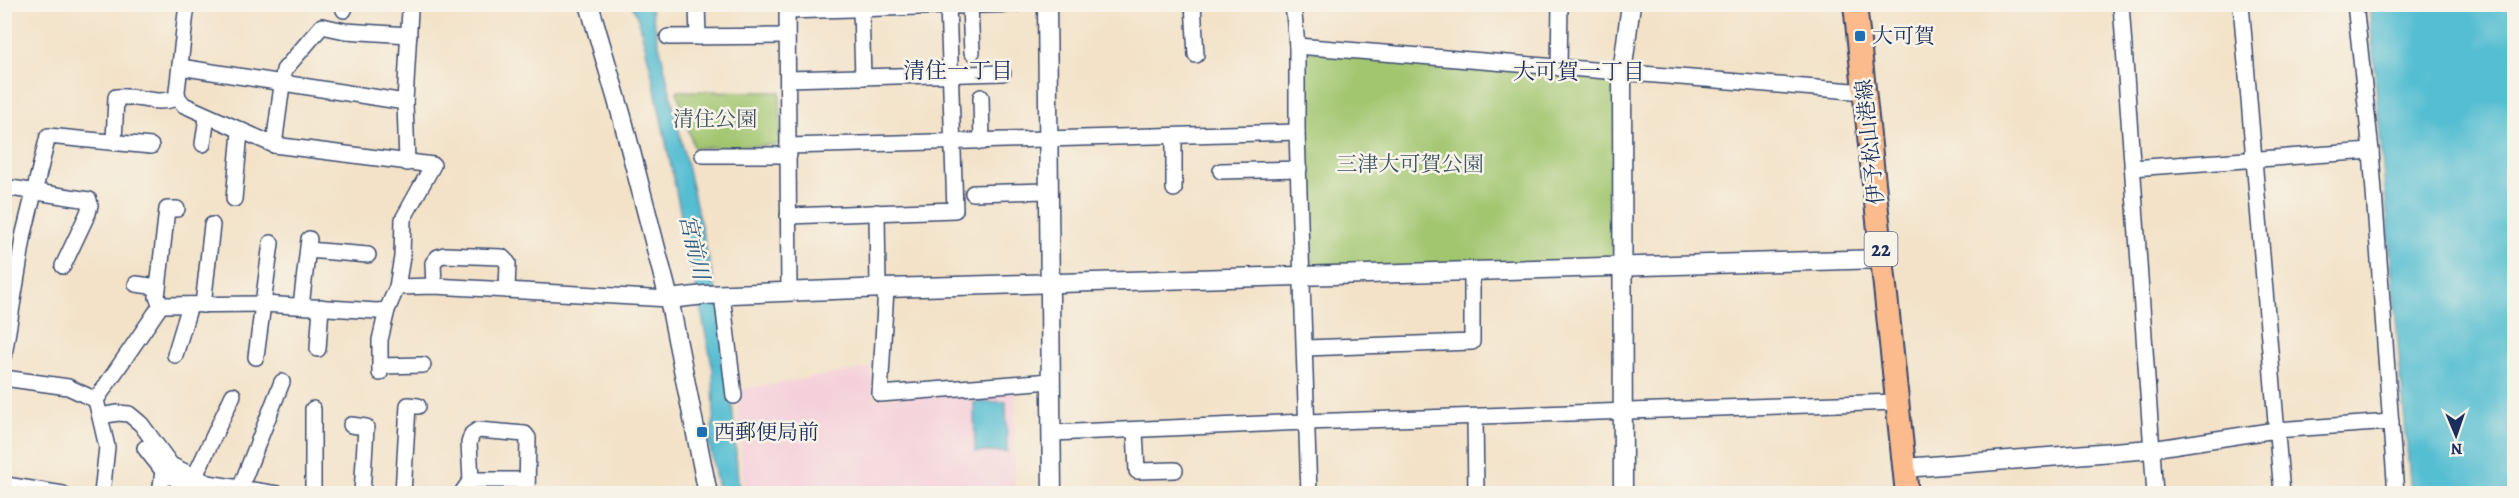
<svg xmlns="http://www.w3.org/2000/svg" width="2519" height="498" font-family="Alegreya,'Noto Serif JP',serif">
<style>
.built{fill:#f5cfda}
.green{fill:#a2c670;stroke:#5e7a67;stroke-width:1.5}
.water{fill:#55bed2;stroke:#387698;stroke-width:1.5}
.lines{fill:none;stroke-linecap:round;stroke-linejoin:round}
.minor-casing{stroke:#3b4a6e;stroke-width:18}
.tertiary-casing{stroke:#3b4a6e;stroke-width:21}
.primary-casing{stroke:#3b4a6e;stroke-width:26}
.minor{stroke:#fff;stroke-width:15}
.tertiary{stroke:#fff;stroke-width:18}
.primary{stroke:#fbbb8c;stroke-width:22}
.poi-dot{fill:#1f6fb2;stroke:#f7f3e8;stroke-width:2}
.labels{text-anchor:middle;dominant-baseline:central;stroke-width:5;stroke-linejoin:round;paint-order:stroke}
.shield{fill:#f7f3e8;stroke:#5d6a87;stroke-width:1.5}
.shield-label{font-size:20px;font-weight:bold;fill:#1b2f5e}
.poi-label{font-size:21px;fill:#1b2f5e;stroke:#f7f3e8;text-anchor:start}
.park-label{font-size:21px;fill:#3d5562;stroke:#f7f3e8}
.street-label{font-size:21px;fill:#1b2f5e;stroke:#f7f3e8}
.neighbourhood-label{font-size:22px;fill:#1b2f5e;stroke:#f7f3e8}
.water-label{font-size:22px;font-style:italic;fill:#2c5a81;stroke:#f7f3e8}
</style>
<rect width="100%" height="100%" fill="#f7f3e8"/>
<filter id="ink" filterUnits="userSpaceOnUse"><feTurbulence type="fractalNoise" baseFrequency=".0167" numOctaves="2"/><feDisplacementMap in="SourceGraphic" scale="12" xChannelSelector="R" yChannelSelector="G"/><feConvolveMatrix kernelMatrix="1 2 1 2 8 2 1 2 1" color-interpolation-filters="sRGB"/></filter>
<filter id="wash" filterUnits="userSpaceOnUse"><feTurbulence type="fractalNoise" baseFrequency=".008" numOctaves="4" result="noise"/><feDisplacementMap in="SourceGraphic" scale="24" xChannelSelector="R" yChannelSelector="G"/><feGaussianBlur stdDeviation="1.35" result="paint"/><feColorMatrix in="noise" values="0 0 0 0 0 0 0 0 0 0 0 0 0 0 0 0 0 1.4 0 .05"/><feComposite in="paint" operator="in"/></filter>
<g filter="url(#wash)">
<rect width="100%" height="100%" fill="#f3e2c8"/>
<path class="built" d="M870,368L874,398L1015,390V493H744L737,390Z"/>
<g class="green">
<path d="M1302,50L1618,76L1617,263L1308,271Z"/>
<path d="M677,91L780,92L781,145L694,148Z"/>
</g>
<g class="water">
<path d="M632,5H650L720,309L729,363L739,493H719L709,442L714,420L713,369L651,70L639,21Z"/>
<path d="M2369,5H2514V493H2411Z"/>
<path d="M974,402H1006L1007,452H975Z"/>
</g>
</g>
<g filter="url(#ink)">
<g class="lines">
<defs>
<g id="minor">
<path d="M187,4L177,91L178,98L184,105L274,145L433,165L403,219L402,257L397,287"/>
<path d="M697,4L698,37"/>
<path d="M787,4L789,292"/>
<path d="M1193,4L1196,55"/>
<path d="M1293,4L1297,46V132L1309,494"/>
<path d="M2121,4L2155,494"/>
<path d="M2241,4L2282,494"/>
<path d="M2355,4L2371,151L2396,494"/>
<path d="M970,6L972,52"/>
<path d="M861,9L863,77"/>
<path d="M344,10L346,4"/>
<path d="M787,11L1016,4"/>
<path d="M668,37L787,36"/>
<path d="M1297,46L1865,92"/>
<path d="M180,67L405,102"/>
<path d="M1559,68L1560,4"/>
<path d="M788,79L1003,73"/>
<path d="M981,97L982,142"/>
<path d="M114,142L116,97C141,95 152,106 178,98"/>
<path d="M203,144L207,117"/>
<path d="M274,145L284,70L322,26L345,31L409,35"/>
<path d="M788,146L1297,132"/>
<path d="M703,155H789"/>
<path d="M407,163L405,102L410,10"/>
<path d="M2132,168L2371,151"/>
<path d="M1221,171L1299,169"/>
<path d="M4,187L89,200L90,205L88,213L63,266"/>
<path d="M1174,189V136"/>
<path d="M973,193L1048,191"/>
<path d="M234,199L240,132"/>
<path d="M877,212L878,288"/>
<path d="M788,216L955,210L948,4"/>
<path d="M308,250L368,255"/>
<path d="M136,284L158,287"/>
<path d="M434,286L433,263L438,257L444,255L502,257L508,263L507,290"/>
<path d="M886,288L880,394L1051,381"/>
<path d="M722,294L734,396"/>
<path d="M161,305L157,297L167,209H177"/>
<path d="M203,305L212,225"/>
<path d="M301,306L309,239"/>
<path d="M1305,348L1472,342V272"/>
<path d="M318,349L321,307"/>
<path d="M4,355L24,233L48,136L151,146"/>
<path d="M175,355L190,305"/>
<path d="M256,357L271,243"/>
<path d="M380,366L423,365"/>
<path d="M380,373V340L387,310"/>
<path d="M4,378L68,387L96,400L107,447L102,494"/>
<path d="M96,400L161,305L263,304L377,311L387,310L397,287L434,286L669,299"/>
<path d="M313,409V494"/>
<path d="M100,416L118,413L129,414L141,424L171,465L208,483L277,494"/>
<path d="M1475,417L1476,494"/>
<path d="M351,425L366,427L362,494"/>
<path d="M1135,430L1137,471L1175,470"/>
<path d="M1052,433L1306,422L1896,402"/>
<path d="M145,448L163,471L198,494"/>
<path d="M2152,449L2276,430L2391,422"/>
<path d="M195,476L233,395"/>
<path d="M471,480H527"/>
<path d="M6,485L63,494"/>
<path d="M241,486L282,382"/>
<path d="M160,494L163,471"/>
<path d="M403,494L408,405L418,406"/>
<path d="M461,494L471,480L469,443L472,434L478,430L525,434L528,438L527,494"/>
</g>
<g id="tertiary">
<path d="M589,4L622,117L669,299L708,494"/>
<path d="M1047,4L1052,494"/>
<path d="M669,299L705,295L886,288L1882,259"/>
<path d="M1904,468L2152,449"/>
<path d="M1623,494L1622,73L1631,4"/>
</g>
<path id="primary" d="M1855,4L1907,494"/>
</defs>
<use href="#minor" class="minor-casing"/>
<use href="#tertiary" class="tertiary-casing"/>
<use href="#primary" class="primary-casing"/>
<use href="#minor" class="minor"/>
<use href="#tertiary" class="tertiary"/>
<use href="#primary" class="primary"/>
</g>
</g>
<g class="poi-dot">
<rect x="1854" y="30" width="12" height="12" rx="3"/>
<rect x="696" y="426" width="12" height="12" rx="3"/>
</g>
<g class="labels">
<rect class="shield" x="1864.5" y="232" width="33" height="34" rx="4.5"/>
<g class="shield-label">
<text x="1881" y="249">22</text>
</g>
<g class="poi-label">
<text x="1872" y="36">大可賀</text>
<text x="714" y="432">西郵便局前</text>
</g>
<g class="park-label">
<text x="715" y="119">清住公園</text>
<text x="1410" y="164">三津大可賀公園</text>
</g>
<g class="street-label">
<text transform="translate(1870 142) rotate(-96)">伊予松山港線</text>
</g>
<g class="neighbourhood-label">
<text x="958" y="71">清住一丁目</text>
<text x="1579" y="72">大可賀一丁目</text>
</g>
<g class="water-label">
<text transform="translate(694 247) rotate(77)">宮前川</text>
</g>
</g>
<rect width="2519" height="498" fill="none" stroke="#f7f3e8" stroke-width="24"/>
<g transform="translate(2456 435) rotate(178)" stroke="#f7f3e8" stroke-width="4.5" paint-order="stroke">
<path d="M0-4.5L10 22L0 15L-10 22Z" fill="#1b2f5e"/>
<text y="-9" font-size="16" font-weight="bold" text-anchor="middle" fill="#1b2f5e">N</text>
</g>
</svg>
